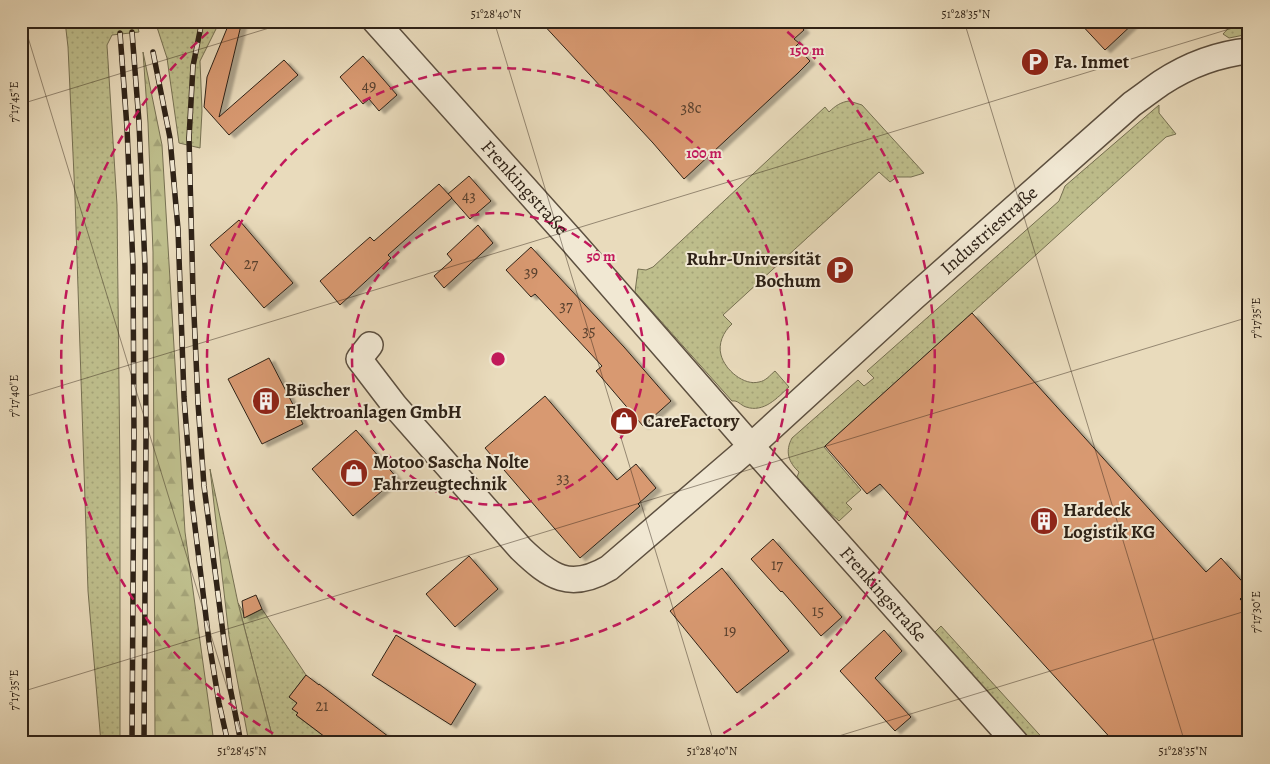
<svg xmlns="http://www.w3.org/2000/svg" width="1270" height="764" font-family="Alegreya,serif">
<style>
.grass{fill:url(#grass-dots);stroke:#767052}
.forest{fill:url(#forest-firs);stroke:#767052}
.building{fill:#d89971;stroke:#2e2217;filter:url(#shadow)}
.lines{fill:none;stroke-linecap:round;stroke-linejoin:round}
.minor-casing{stroke:#5d5040;stroke-width:28}
.minor{stroke:#f1e8d3;stroke-width:25}
.rail-casing{stroke:#2e2217;stroke-width:5.5}
.rail{stroke:#f1e8d3;stroke-width:4;stroke-dasharray:11;stroke-linecap:butt}
.ticks{fill:none;stroke:#2e2217;stroke-width:1;stroke-opacity:0.45}
.ring{fill:none;stroke:#c2185b;stroke-width:2.5;stroke-dasharray:9 6}
.labels{text-anchor:middle;dominant-baseline:central;stroke-width:4;stroke-linejoin:round;paint-order:stroke}
.number-label{font-size:16px;fill:#58402e}
.poi-label{font-size:19px;font-weight:bold;fill:#2e2217;stroke:#f1e8d3;text-anchor:start}
.street-label{font-size:19px;fill:#2e2217;stroke:#f1e8d3}
.centre{fill:#c2185b;stroke:#f1e8d3;stroke-width:2.5}
.ring-label{font-size:15px;text-anchor:middle;font-weight:bold;fill:#c2185b;stroke:#f1e8d3;stroke-width:4;stroke-linejoin:round;paint-order:stroke}
.neatline{fill:none;stroke:#2e2217;stroke-width:2}
.ticks-label{font-size:12px;text-anchor:middle;fill:#2e2217}
</style>
<defs>
<pattern id="grass-dots" width="8" height="8" patternUnits="userSpaceOnUse" patternTransform="scale(1.25)"><rect width="8" height="8" fill="#bebe8c"/><path d="M2 2h.1M6 6h.1" fill="none" stroke="#a4a378" stroke-width="1.8" stroke-linecap="round"/></pattern>
<pattern id="forest-firs" width="22" height="20" patternUnits="userSpaceOnUse" patternTransform="scale(1.25)"><rect width="22" height="20" fill="#bebe8c"/><path d="M5 1l3.5 6h-7zM16 11l3.5 6h-7z" fill="#a4a378"/></pattern>
<filter id="shadow"><feDropShadow dx="5.5" dy="3" stdDeviation="1" flood-color="#0004"/></filter>
</defs>
<rect width="100%" height="100%" fill="#e9dbbc"/>
<filter id="stains"><feTurbulence type="fractalNoise" baseFrequency=".004" numOctaves="4"/><feColorMatrix values="0 0 0 0 .2 0 0 0 0 .09 0 0 0 0 .02 0 0 0 .5 -.17"/></filter>
<radialGradient id="worn" r=".72"><stop offset=".6" stop-color="#630" stop-opacity="0"/><stop offset="1" stop-color="#630" stop-opacity=".3"/></radialGradient>
<g class="grass">
<path d="M65,21H136L139,32L112,35L107,45L117,205L120,477V743H101L88,591L75,197L68,47Z"/>
<path d="M155,21H220L200,61L202,111L200,148L179,143L167,58Z"/>
<path d="M1235,21H1249V34L1229,38L1223,34Z"/>
<path d="M849,101L862,105L924,173L921,174L911,177H897L890,182L879,172L723,315L732,324C723,332 718,344 721,355C725,370 744,386 759,382C766,381 770,375 775,371L789,387C777,398 764,413 746,407C740,405 738,400 732,401L635,292L638,269L646,270L653,267L825,107L829,112C835,106 841,102 849,101Z"/>
<path d="M1159,105V113L1176,134L1166,137L824,447L861,490L846,503L852,509L839,521L830,513L797,477L799,472C788,462 785,451 792,438L858,380L864,386L874,378L867,371L1059,201L1065,186Z"/>
<path d="M238,603L246,617L262,609L306,675L289,697L297,703L293,709L298,713L297,716L333,743H274Z"/>
<path d="M941,626L1047,743H1033L935,632Z"/>
</g>
<g class="forest">
<path d="M143,52L162,145L185,532L214,743H155L153,252L148,123Z"/>
<path d="M210,469L238,603L274,743H249L229,636Z"/>
</g>
<g class="building">
<path d="M230,21H242L219,117L284,60L298,75L229,135L204,107L207,77Z"/>
<path d="M540,21H796L804,30L794,39L799,43L796,46L810,61L798,73L684,179L653,143Z"/>
<path d="M1078,21H1136L1105,50Z"/>
<path d="M363,56L397,95L379,111L369,99L363,104L340,77Z"/>
<path d="M469,176L491,201L470,219L448,194Z"/>
<path d="M439,184L452,198L388,255L391,258L340,305L320,281L370,237L374,241Z"/>
<path d="M239,220L293,283L264,308L210,245Z"/>
<path d="M478,225L493,243L444,288L434,276L452,260L447,254Z"/>
<path d="M531,247L624,347L671,401L643,426L596,371L602,366L535,294L531,297L506,270Z"/>
<path d="M972,313L1206,572L1221,558L1249,589V591L1240,599L1249,609V743H1115L880,484L867,494L825,446Z"/>
<path d="M269,358L303,424L262,444L228,379Z"/>
<path d="M545,396L617,480L636,464L656,488L638,504L640,506L580,558L485,448Z"/>
<path d="M356,430L397,478L353,516L312,469Z"/>
<path d="M773,539L842,617L821,636L782,591L781,592L751,559Z"/>
<path d="M469,556L498,589L455,627L426,594Z"/>
<path d="M722,568L789,651L737,693L670,611Z"/>
<path d="M256,595L262,609L244,618L242,601Z"/>
<path d="M884,630L902,651L875,678L911,717L895,731L840,671Z"/>
<path d="M396,635L476,684L451,725L372,675Z"/>
<path d="M306,675L319,685V684L397,743H333L296,715L298,713L292,709L297,703L289,697Z"/>
</g>
<g class="lines">
<defs>
<g id="minor">
<path id="s1" d="M375,21L574,243L751,446L1016,743"/>
<path id="s2" d="M370,345L359,359L395,406L521,549C550,577 570,591 609,568L751,446L913,298L1132,104C1142,97 1151,90 1161,83C1187,66 1218,54 1249,51"/>
</g>
</defs>
<use href="#minor" class="minor-casing"/>
<use href="#minor" class="minor"/>
<defs>
<g id="rail">
<path d="M202,21L193,66L189,138L193,292L198,403L204,486L230,687L241,743"/>
<path d="M132,32L139,122L145,267L146,435L144,743"/>
<path d="M120,33L127,128L133,266L134,435L132,743"/>
<path d="M153,52L170,138L178,229L184,397L192,502L209,642L219,703L228,743"/>
</g>
</defs>
<use href="#rail" class="rail-casing"/>
<use href="#rail" class="rail"/>
</g>
<path class="ticks" d="M23,21L244,743M494,21L714,743M964,21L1185,743M21,104L292,21M21,398L1249,23M21,692L1249,317M816,743L1249,610"/>
<g class="ring">
<circle cx="498" cy="359" r="146"/>
<circle cx="498" cy="359" r="291"/>
<path d="M286 741A437 437 0 0 1 220 22M776 22A437 437 0 0 1 710 741"/>
</g>
<defs>
<symbol id="parking-disc" viewBox="-11 -11 22 22"><circle r="9.5" fill="#8f2418" stroke="#f1e8d3"/><path d="M-3.5-5.5H1a3.5 3.5 0 0 1 0 7H-1V5.5H-3.5ZM-1-3.4V-.6H.8a1.4 1.4 0 0 0 0-2.8Z" fill="#fff"/></symbol>
<symbol id="building-disc" viewBox="-11 -11 22 22"><circle r="9.5" fill="#8f2418" stroke="#f1e8d3"/><path d="M-4-6H4V6H1V3H-1V6H-4ZM-2.5-4.3h1.7v1.8h-1.7ZM.8-4.3h1.7v1.8H.8ZM-2.5-1h1.7V.8h-1.7ZM.8-1h1.7V.8H.8Z" fill="#fff"/></symbol>
<symbol id="shop-disc" viewBox="-11 -11 22 22"><circle r="9.5" fill="#8f2418" stroke="#f1e8d3"/><path d="M-5-2.5h2.3a2.7 3.5 0 0 1 5.4 0H5L5.5 6h-11ZM-1.5-2.5h3a1.5 2.3 0 0 0-3 0Z" fill="#fff"/></symbol>
</defs>
<g fill-rule="evenodd">
<use href="#parking-disc" x="1019" y="46" width="32" height="32"/>
<use href="#parking-disc" x="824" y="254" width="32" height="32"/>
<use href="#building-disc" x="250" y="385" width="32" height="32"/>
<use href="#shop-disc" x="608" y="405" width="32" height="32"/>
<use href="#shop-disc" x="338" y="457" width="32" height="32"/>
<use href="#building-disc" x="1028" y="505" width="32" height="32"/>
</g>
<g class="labels">
<g class="number-label">
<text x="369" y="86">49</text>
<text x="691" y="108">38c</text>
<text x="469" y="196">43</text>
<text x="251" y="264">27</text>
<text x="531" y="272">39</text>
<text x="566" y="306">37</text>
<text x="589" y="331">35</text>
<text x="563" y="478">33</text>
<text x="777" y="565">17</text>
<text x="818" y="611">15</text>
<text x="730" y="631">19</text>
<text x="322" y="706">21</text>
</g>
<g class="poi-label">
<text x="1054" y="62">Fa. Inmet</text>
<text x="821" y="259" text-anchor="end">Ruhr-Universität<tspan x="821" dy="22">Bochum</tspan></text>
<text x="285" y="390">Büscher<tspan x="285" dy="22">Elektroanlagen GmbH</tspan></text>
<text x="643" y="421">CareFactory</text>
<text x="373" y="462">Motoo Sascha Nolte<tspan x="373" dy="22">Fahrzeugtechnik</tspan></text>
<text x="1063" y="510">Hardeck<tspan x="1063" dy="22">Logistik KG</tspan></text>
</g>
<g class="street-label">
<text stroke="none"><textPath href="#s1" startOffset="224">Frenkingstraße</textPath></text>
<text stroke="none"><textPath href="#s2" startOffset="876">Industriestraße</textPath></text>
<text stroke="none"><textPath href="#s1" startOffset="766">Frenkingstraße</textPath></text>
</g>
</g>
<circle cx="498" cy="359" r="8" class="centre"/>
<g class="ring-label">
<text x="807" y="55">150 m</text>
<text x="704" y="158">100 m</text>
<text x="601" y="261">50 m</text>
</g>
<rect width="1270" height="764" fill="none" stroke="#e9dbbc" stroke-width="55"/>
<rect x="28" y="28" width="1214" height="708" class="neatline"/>
<g class="ticks-label">
<text x="496" y="18">51°28'40"N</text>
<text x="966" y="18">51°28'35"N</text>
<text transform="translate(14 102) rotate(-90)" y="4">7°17'45"E</text>
<text transform="translate(1256 318) rotate(-90)" y="4">7°17'35"E</text>
<text transform="translate(14 396) rotate(-90)" y="4">7°17'40"E</text>
<text transform="translate(1256 612) rotate(-90)" y="4">7°17'30"E</text>
<text transform="translate(14 690) rotate(-90)" y="4">7°17'35"E</text>
<text x="242" y="755">51°28'45"N</text>
<text x="712" y="755">51°28'40"N</text>
<text x="1183" y="755">51°28'35"N</text>
</g>
<rect width="100%" height="100%" filter="url(#stains)"/>
<rect width="100%" height="100%" fill="url(#worn)"/>
</svg>
